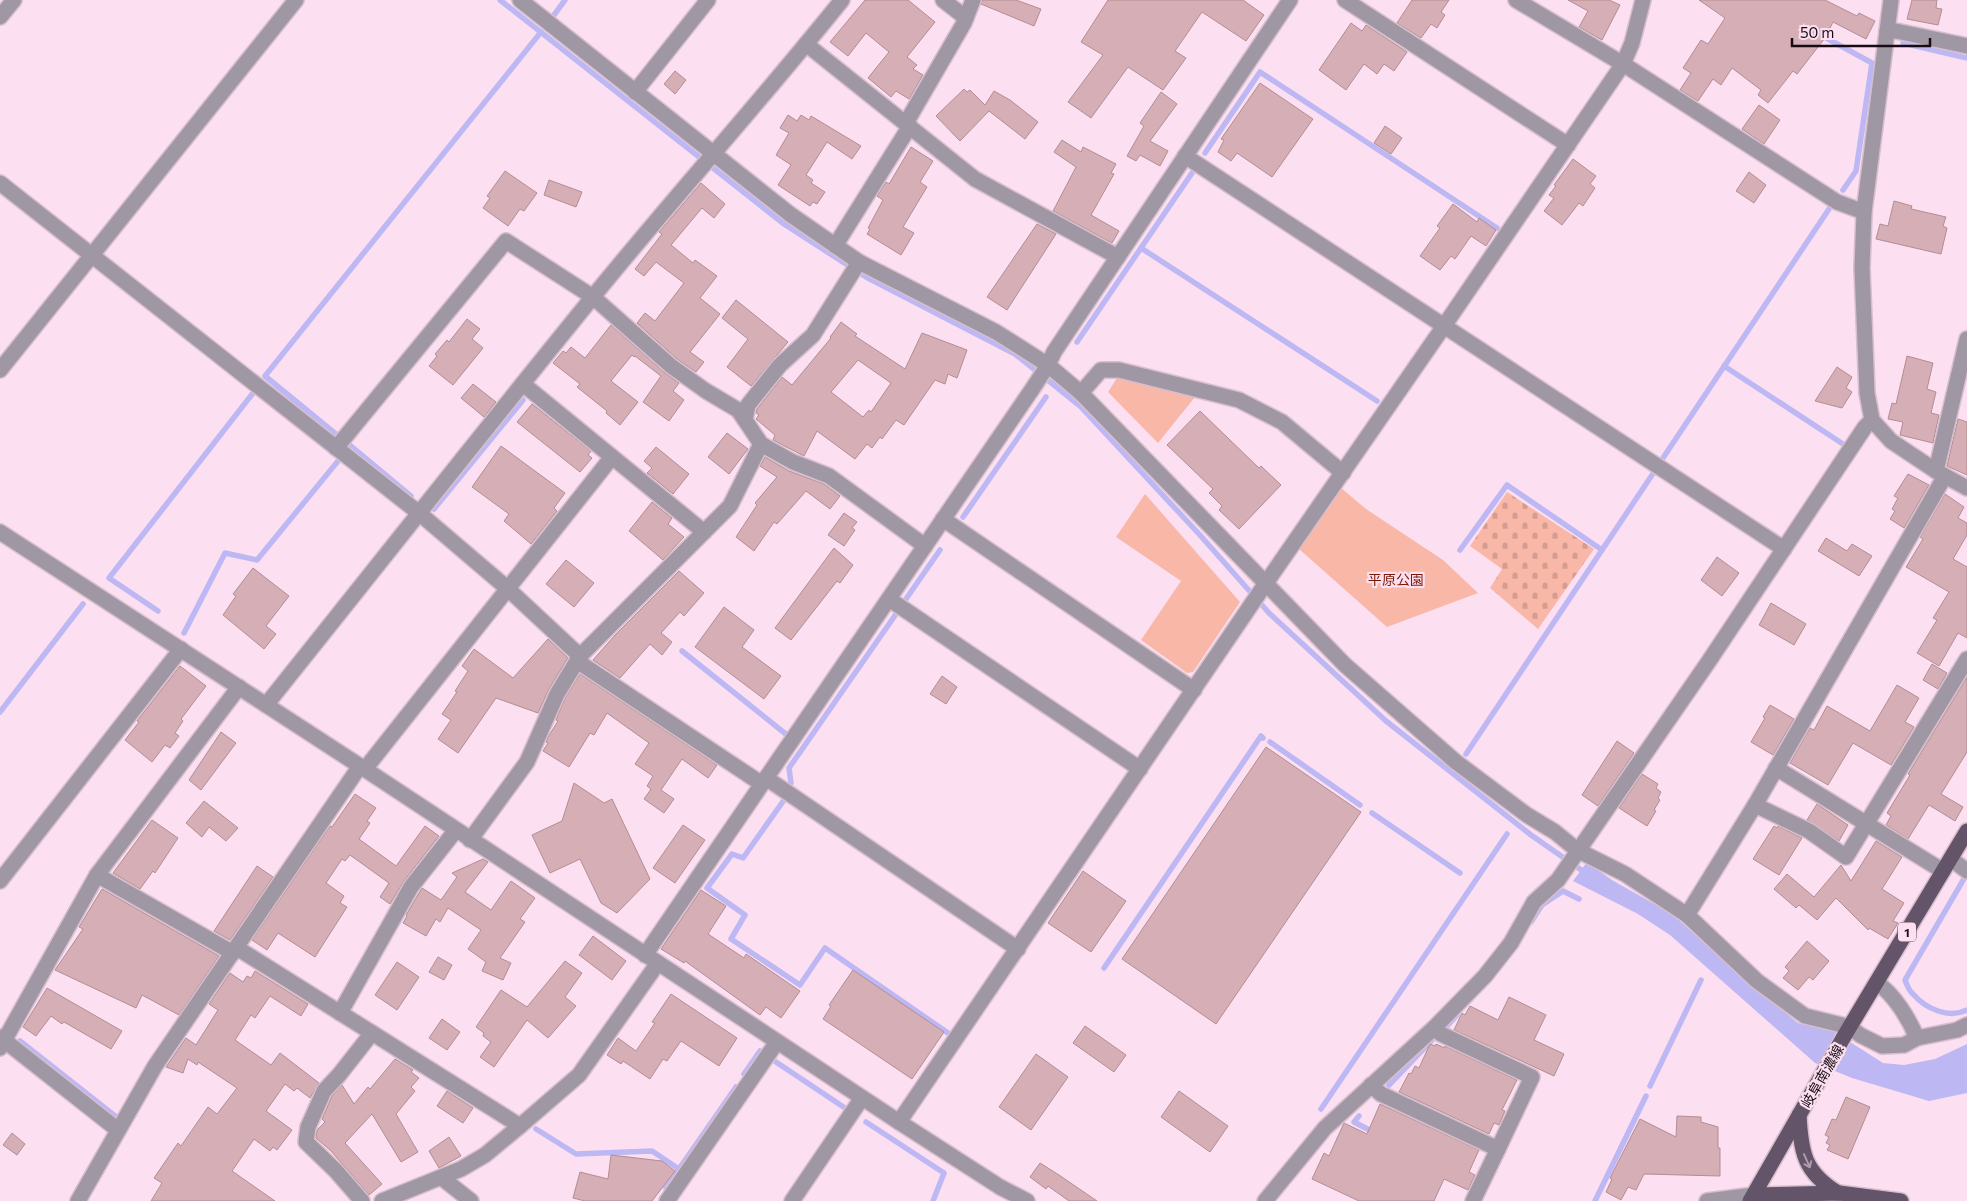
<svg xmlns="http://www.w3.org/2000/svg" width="1967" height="1201" font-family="Commissioner,'Noto Sans JP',sans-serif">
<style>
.green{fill:#f9b7a8}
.cemetery{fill:url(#cemetery-stones)}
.water{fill:#bdb7f4}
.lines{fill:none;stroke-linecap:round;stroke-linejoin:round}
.stream{stroke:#bdb7f4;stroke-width:5.5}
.building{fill:#d6aeb5;stroke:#b38d93;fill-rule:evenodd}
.minor-casing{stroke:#d7becd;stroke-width:18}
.major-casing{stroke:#d7becd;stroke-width:18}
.minor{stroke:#a097a4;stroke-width:15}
.major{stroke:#63546a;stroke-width:15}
.oneway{stroke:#b09aae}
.labels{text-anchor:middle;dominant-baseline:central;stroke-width:4.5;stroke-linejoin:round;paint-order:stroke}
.shield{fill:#fce0f1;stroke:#5c4c56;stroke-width:1}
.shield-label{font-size:12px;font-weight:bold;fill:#170c13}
.park-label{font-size:14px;fill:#7c1a04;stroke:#fce0f1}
.street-label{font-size:14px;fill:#170c13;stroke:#fce0f1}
</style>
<defs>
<pattern id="cemetery-stones" width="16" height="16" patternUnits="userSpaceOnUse" patternTransform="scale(1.25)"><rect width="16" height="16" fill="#f9b7a8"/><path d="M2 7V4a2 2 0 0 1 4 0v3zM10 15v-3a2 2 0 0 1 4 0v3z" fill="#d59c90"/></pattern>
</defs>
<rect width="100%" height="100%" fill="#fce0f1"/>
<g class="green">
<path d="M1117,378L1195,397L1158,443L1108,392Z"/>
<path d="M1341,488L1366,509L1443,560L1478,593L1387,627L1299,549Z"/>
<path d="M1145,494L1240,602L1193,672L1187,673L1141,640L1181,581L1116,537Z"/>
</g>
<path class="cemetery" d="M1507,492L1594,549L1538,629L1490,588L1502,569L1470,546Z"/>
<path class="water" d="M1587,862L1612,880L1672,914L1739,974L1798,1023L1833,1031L1883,1063L1904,1065L1935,1059L1967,1044V1093L1929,1101L1852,1078L1815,1063L1670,935L1638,914L1573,881Z"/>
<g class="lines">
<g class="stream">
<path d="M500,0L784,224L866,277L1015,354L1054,385L1080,406L1199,534L1269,613L1386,721L1531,835L1587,874"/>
<path d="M554,15L565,0"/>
<path d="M1819,34L1872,63L1856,171L1843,190"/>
<path d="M1903,43L1967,58"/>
<path d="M1205,153L1260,72L1497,228"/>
<path d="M1141,248L1377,401"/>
<path d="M1077,342L1192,173"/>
<path d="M1724,366L1843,444"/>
<path d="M337,435L265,376L541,32"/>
<path d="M351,446L411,496"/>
<path d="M1663,458L1829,209"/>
<path d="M434,509L523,400"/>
<path d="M963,517L1046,397"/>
<path d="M1460,550L1507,485L1602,550"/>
<path d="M906,599L940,550"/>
<path d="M158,611L109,578L253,393"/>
<path d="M184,633L225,553L257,560L338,461"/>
<path d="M682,651L787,735"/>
<path d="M0,712L83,604"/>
<path d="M1270,742L1360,805"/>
<path d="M1466,754L1654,472"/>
<path d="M791,783L789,768L896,614"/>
<path d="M784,800L743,858L732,854L707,888L745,915L731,939L800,985L825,948L948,1033"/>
<path d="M1372,813L1460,873"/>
<path d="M1965,877L1905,980C1907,985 1909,991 1913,994C1926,1009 1949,1019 1967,1010"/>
<path d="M1531,922L1542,905L1563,891L1579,899"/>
<path d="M1104,968L1261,736L1263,738"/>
<path d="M1447,1026L1457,1015"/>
<path d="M20,1041L115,1116"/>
<path d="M776,1062L845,1108"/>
<path d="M744,1074L760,1051"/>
<path d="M1389,1085L1432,1040"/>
<path d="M1650,1086L1701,980"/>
<path d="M1321,1109L1507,834"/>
<path d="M1359,1116L1354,1122L1375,1133"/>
<path d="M866,1122L944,1173L933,1201"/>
<path d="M536,1129L576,1154L652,1151L679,1169L666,1188"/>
<path d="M679,1169L736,1087"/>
<path d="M1595,1201L1646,1096"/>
</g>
</g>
<g class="building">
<path d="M865,0H908L935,22L907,57L917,65L913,69L923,75L909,99L896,91L891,97L868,78L889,52L866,33L848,56L830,42Z"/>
<path d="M982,0H1016L1041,9L1034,26L981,4Z"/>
<path d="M1108,0H1243L1264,15L1246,41L1202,12L1175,51L1186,58L1163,90L1128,67L1091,118L1068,102L1103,55L1081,42Z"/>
<path d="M1412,0H1449L1441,12L1445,15L1437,28L1431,24L1421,38L1397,23Z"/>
<path d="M1568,0H1609L1620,5L1602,40L1579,27L1588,11Z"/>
<path d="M1699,0H1825L1857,16L1859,13L1875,21L1866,39L1833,22L1825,38L1797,74L1793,71L1768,103L1758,95L1761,90L1732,68L1721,85L1713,79L1698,101L1680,90L1691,73L1683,68L1701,40L1708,44L1725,18Z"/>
<path d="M1912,0H1937L1936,8L1942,9L1938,25L1907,19Z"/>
<path d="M1351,23L1362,31L1366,25L1407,52L1394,71L1384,64L1377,74L1364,64L1346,90L1319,70Z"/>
<path d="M675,71L686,80L675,94L664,84Z"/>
<path d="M1260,83L1313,119L1272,177L1237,153L1231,161L1218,152L1224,140L1221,139Z"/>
<path d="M964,89L967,92L970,90L985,105L994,91L1010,100L1038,122L1025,139L989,111L960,141L936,116Z"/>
<path d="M1161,92L1177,104L1150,141L1168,151L1160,166L1140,155L1136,161L1127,156L1144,126L1140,123Z"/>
<path d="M1759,105L1780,120L1764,144L1742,129Z"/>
<path d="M788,115L797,121L801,115L809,120L811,116L861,146L852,159L827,142L806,175L813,180L811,183L825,192L817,204L813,202L810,206L778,185L791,165L776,155L789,133L780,128Z"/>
<path d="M1385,126L1402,138L1391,154L1374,143Z"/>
<path d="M1062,140L1081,152L1083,147L1116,164L1111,173L1114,174L1091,215L1119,231L1112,243L1053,211L1076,167L1054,152Z"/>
<path d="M911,147L933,161L920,182L927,187L903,227L914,233L901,255L867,234L870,229L868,228L883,200L877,196L886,182L889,184Z"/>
<path d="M1573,159L1596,176L1590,184L1595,188L1583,206L1579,203L1562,225L1544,211L1554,198L1549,195L1556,186L1554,185Z"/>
<path d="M505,171L537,193L524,211L520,209L508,226L483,208L490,198L487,196Z"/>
<path d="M1749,172L1766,185L1754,203L1736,191Z"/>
<path d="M549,180L582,192L576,207L544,195Z"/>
<path d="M701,183L725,204L714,218L702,208L671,245L693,263L695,260L717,276L700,298L720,314L690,352L704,362L696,372L677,359L637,323L645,313L655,321L684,283L656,262L644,276L635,269L662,234L659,232Z"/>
<path d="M1894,201L1912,206L1911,209L1946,217L1943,226L1947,228L1941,254L1876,239L1880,224L1888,226Z"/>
<path d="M1453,204L1477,222L1479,218L1496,230L1486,246L1471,236L1455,259L1451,256L1440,270L1420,256L1440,228L1437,226Z"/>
<path d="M1037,224L1056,234L1007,310L987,297Z"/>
<path d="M736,300L788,342L751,386L727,367L748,339L722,318Z"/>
<path d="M467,319L480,329L472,339L483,348L453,385L429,366L437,356L435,354L447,340L449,342Z"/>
<path d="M841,322L857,334L855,336L905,369L922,333L967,350L957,378L948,374L945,384L935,380L904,425L896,420L882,439L880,437L872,448L867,444L855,459L817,431L804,456L773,440L775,435L756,419L759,415L756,413L757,409L782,377L792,385L831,338L830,337ZM858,360L891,383L871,412L869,410L863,417L831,392Z"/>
<path d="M611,325L665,373L679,383L673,391L684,400L669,421L643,402L661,376L635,356L634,357L632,355L611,381L638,402L620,425L606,413L607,411L577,387L580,384L553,363L563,351L566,353L571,347L585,358Z"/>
<path d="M1907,356L1933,363L1927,389L1936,392L1931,413L1939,415L1933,443L1900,435L1903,422L1888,419L1892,403L1896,404Z"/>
<path d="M1837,367L1852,377L1846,388L1852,392L1842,408L1815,401Z"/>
<path d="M473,384L496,402L484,417L461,398Z"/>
<path d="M532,404L591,451L588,455L592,458L580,472L517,422Z"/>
<path d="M1200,411L1259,468L1261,466L1281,485L1239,529L1219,510L1222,506L1209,493L1213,489L1167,445Z"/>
<path d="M1958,419L1967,422V475L1947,466Z"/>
<path d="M727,433L748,449L729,474L708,457Z"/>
<path d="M501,446L565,493L554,508L557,511L531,544L504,521L509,514L472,487Z"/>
<path d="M656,447L689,474L673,494L647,473L652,468L644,461Z"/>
<path d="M765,457L789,471L824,484L840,496L830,509L806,491L777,524L774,522L754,551L736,537L757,505L755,503L777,477L760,466Z"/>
<path d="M1908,474L1929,485L1904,528L1890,519L1895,511L1892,509L1898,498L1894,496Z"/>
<path d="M1945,494L1964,507L1958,518L1967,523V535L1953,559L1967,567V638L1958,633L1939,666L1917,653L1937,620L1933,618L1949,592L1906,567L1923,539L1920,537Z"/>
<path d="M652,502L672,518L668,524L684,537L663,560L629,531Z"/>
<path d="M844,513L857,522L852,528L855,530L844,546L828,535Z"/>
<path d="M1826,538L1847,551L1852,544L1872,556L1859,576L1818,551Z"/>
<path d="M834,548L853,565L840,583L837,581L791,640L775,628Z"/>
<path d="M1717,557L1739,573L1722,596L1701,580Z"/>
<path d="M566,560L594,583L574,607L546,584Z"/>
<path d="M253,568L289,596L266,626L276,634L264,649L223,615L236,596L233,594Z"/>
<path d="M679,571L704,593L684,616L680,612L661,633L672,642L662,655L650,644L620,678L593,660L615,635Z"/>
<path d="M1771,603L1806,624L1794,645L1759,625Z"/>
<path d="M724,607L754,630L742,647L781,676L764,699L695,647Z"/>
<path d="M548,639L568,658L549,689L538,713L496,698L458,753L438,739L451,720L442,714L457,692L455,691L468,671L462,666L474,649L513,678Z"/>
<path d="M1932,664L1947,673L1938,689L1923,680Z"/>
<path d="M180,666L206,686L181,719L183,721L175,733L179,736L170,748L165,745L152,762L125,740L139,722L137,721Z"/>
<path d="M580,674L717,765L708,778L682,759L661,790L674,799L664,813L644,799L651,789L647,786L653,776L635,764L649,743L607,713L594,735L590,733L569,767L543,751L548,743L546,742L548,737L558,721L556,720L565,698Z"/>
<path d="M942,676L957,687L946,704L930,694Z"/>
<path d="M1967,677V752L1941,794L1963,807L1955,821L1929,805L1908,839L1886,825L1891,816L1887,813L1910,775L1908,774Z"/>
<path d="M1897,685L1919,698L1905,722L1914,727L1891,765L1853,743L1828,785L1790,763L1810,728L1814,730L1827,706L1870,731Z"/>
<path d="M1770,705L1794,719L1773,755L1751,742L1765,718L1763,717Z"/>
<path d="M221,732L236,743L201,790L189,780Z"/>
<path d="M1617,741L1634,753L1598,806L1582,795Z"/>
<path d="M1266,747L1361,812L1216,1024L1122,959Z"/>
<path d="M1642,774L1658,784L1656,788L1661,792L1658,798L1660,800L1654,810L1656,811L1647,826L1619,808Z"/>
<path d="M574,783L604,803L612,799L650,879L617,913L601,903L580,859L550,873L532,835L562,821Z"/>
<path d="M355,794L376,808L367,821L370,823L359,839L396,866L425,826L439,836L404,881L390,904L380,897L389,883L350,855L345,861L342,859L326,883L344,896L340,903L347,907L315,957L278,933L267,950L252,940L330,826L332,827Z"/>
<path d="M204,801L238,828L226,841L209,827L202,837L186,823Z"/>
<path d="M1817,804L1848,825L1839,841L1807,820Z"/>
<path d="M152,820L178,838L155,873L153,871L140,889L113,873Z"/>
<path d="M683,825L705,840L675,883L653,868Z"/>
<path d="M1774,826L1777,828L1778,826L1802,838L1779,875L1753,859Z"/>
<path d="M1876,841L1902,857L1882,889L1904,903L1893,921L1898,923L1888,939L1869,928L1868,930L1836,898L1817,920L1799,905L1796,908L1774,889L1787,874L1814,897L1841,865L1851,881Z"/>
<path d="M483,859L488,862L465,892L491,910L511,881L535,898L520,919L525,922L500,958L511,963L503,980L482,971L486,962L468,949L481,930L448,908L440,922L436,919L426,936L403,923L407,916L406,915L422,888L441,900L457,877L452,873Z"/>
<path d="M257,866L273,877L230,940L214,931Z"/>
<path d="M1083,871L1126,901L1091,952L1048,923Z"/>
<path d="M102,889L219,956L179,1015L142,995L136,1008L55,970L83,929L79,927Z"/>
<path d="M701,890L726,906L708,934L744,958L746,954L800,991L781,1018L766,1007L760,1015L685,961L684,963L661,949Z"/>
<path d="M593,936L626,961L612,980L579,955Z"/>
<path d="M1807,941L1829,961L1813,980L1809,977L1798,990L1783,978L1789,971L1785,967Z"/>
<path d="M438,957L452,965L444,980L429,972Z"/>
<path d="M565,961L582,973L565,997L576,1006L548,1038L527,1020L494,1067L480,1057L491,1042L483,1036L484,1033L476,1027L501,990L527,1007Z"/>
<path d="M397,962L419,977L397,1010L375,995Z"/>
<path d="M853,970L944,1032L912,1079L823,1019L831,1006L829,1005Z"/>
<path d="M255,971L308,1004L301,1016L270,996L255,1018L251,1015L235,1040L271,1065L280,1053L319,1083L310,1098L297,1088L294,1091L285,1084L266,1111L292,1130L277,1150L273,1147L270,1151L254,1139L232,1171L275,1201H151L162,1183L154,1178L178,1143L181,1146L208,1107L217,1114L237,1088L198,1062L197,1065L188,1059L183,1073L166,1067L186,1038L196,1045L218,1010L209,1004L230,973L243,982L247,976L251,978Z"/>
<path d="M47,988L122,1031L111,1049L64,1022L62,1024L51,1016L36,1036L23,1027Z"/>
<path d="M671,994L737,1038L719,1066L681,1041L667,1061L663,1059L650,1079L623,1061L621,1064L607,1055L618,1038L636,1051L655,1023L652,1022Z"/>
<path d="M1509,997L1546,1015L1534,1040L1564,1054L1554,1076L1454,1030L1462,1013L1465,1015L1470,1006L1498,1020Z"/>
<path d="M442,1019L460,1032L447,1050L429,1038Z"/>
<path d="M1085,1026L1126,1055L1114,1072L1073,1043Z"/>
<path d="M1430,1044L1435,1046L1436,1044L1445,1048V1046L1517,1080L1502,1110L1505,1111L1499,1125L1494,1123L1489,1134L1399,1092L1409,1073L1411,1074L1415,1066L1419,1068Z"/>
<path d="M1036,1054L1068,1077L1031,1130L999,1107Z"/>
<path d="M395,1059L413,1070L411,1072L419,1078L411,1087L415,1091L396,1114L418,1152L401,1162L372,1114L345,1143L382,1184L369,1195L331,1151L316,1138L317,1130L325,1122L322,1119L332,1096L342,1085L354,1104L368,1087L370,1089Z"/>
<path d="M447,1091L473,1108L463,1123L437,1106Z"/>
<path d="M1179,1091L1228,1126L1210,1152L1161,1117Z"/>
<path d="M1846,1097L1870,1107L1848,1159L1827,1150L1830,1145L1826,1143L1829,1137L1825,1135L1832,1119L1836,1120Z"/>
<path d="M1380,1104L1479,1150L1469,1172L1475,1175L1468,1190L1444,1179L1434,1201H1359L1312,1179L1324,1153L1329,1156L1344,1123L1367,1134Z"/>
<path d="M1677,1116L1701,1117V1122L1718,1127V1148H1720V1176L1644,1174L1636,1190L1628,1187L1621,1200L1606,1192L1612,1179L1610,1178L1640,1119L1676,1137Z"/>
<path d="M12,1133L25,1144L17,1155L3,1145Z"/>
<path d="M449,1137L461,1156L439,1168L429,1151Z"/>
<path d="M611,1155L662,1161L675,1171L652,1201H585L573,1198L580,1172L608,1179Z"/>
<path d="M1040,1163L1059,1175L1097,1201H1069L1048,1186L1046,1189L1030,1177Z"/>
</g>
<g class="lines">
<defs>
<g id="minor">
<path d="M520,0L791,215L859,262L813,335L780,365L748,405L745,420L761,444L793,462L829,476L925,546"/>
<path d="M943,0L966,18"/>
<path d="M1345,0L1568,145"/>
<path d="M1516,0L1623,64L1837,202L1864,212"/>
<path d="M1891,0L1864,212L1862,268L1867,393L1872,420L1891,441L1936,471L1967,488"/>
<path d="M0,17L14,0"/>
<path d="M1887,31H1896L1967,46"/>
<path d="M806,44L975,179L1118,257"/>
<path d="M635,92L708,0"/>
<path d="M906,123L964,23L973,0"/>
<path d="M1185,156L1784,549"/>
<path d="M0,183L419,513L508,589L580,656"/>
<path d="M835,246L910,126"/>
<path d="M859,262L996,332L1048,365L1081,393L1345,665L1456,762L1527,815L1555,832L1577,850L1625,874L1687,915L1757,981L1805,1016L1850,1027L1860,1035L1882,1046L1904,1045L1917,1038"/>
<path d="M0,370L296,0"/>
<path d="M523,384L704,532"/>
<path d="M1081,393L1101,370H1119L1239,400L1282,422L1343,473"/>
<path d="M336,448L506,241L593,297L671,366L706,391L738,410L745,420"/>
<path d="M1936,471L1967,339"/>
<path d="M943,519L1194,690"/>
<path d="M0,532L360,766L899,1122L1000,1187L1027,1201"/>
<path d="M889,599L1140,769"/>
<path d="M577,661L762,784"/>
<path d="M266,705C375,569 482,433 592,298C674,197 761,101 842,0"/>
<path d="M1776,768L1943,871"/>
<path d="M365,769L612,457"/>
<path d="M766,778L1018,949"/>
<path d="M1755,805L1809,831L1846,857L1967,659"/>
<path d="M470,840L527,762L557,694L580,656L730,506L761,444"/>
<path d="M1951,859L1967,871"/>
<path d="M97,875L233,953"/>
<path d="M0,881L181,649"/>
<path d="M1687,915L1755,805L1945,476"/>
<path d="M237,948L520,1126"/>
<path d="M645,955L1033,388L1048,365L1054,352L1290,0"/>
<path d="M1877,983C1894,994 1909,1019 1917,1038L1957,1030L1967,1025"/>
<path d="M340,1013L411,887L456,830"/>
<path d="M0,1037L118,1130"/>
<path d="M0,1048L97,875L239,687"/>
<path d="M1371,1085L1381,1094L1498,1149L1532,1077L1441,1034L1434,1028"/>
<path d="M899,1122L1266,583L1444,326L1623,64L1632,43L1643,0"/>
<path d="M442,1178L471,1201"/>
<path d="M78,1201L155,1066L360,766"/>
<path d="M362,1201L336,1171L306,1142L308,1127L324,1091L339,1075L372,1033"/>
<path d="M382,1201L461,1169L485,1155L520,1126L579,1075L658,963"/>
<path d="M667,1201L777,1042"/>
<path d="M792,1201L862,1098"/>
<path d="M1265,1201L1325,1128L1434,1028L1485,976L1511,943L1534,902L1558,880L1709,661L1865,427L1872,420"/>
<path d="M1473,1201L1498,1149"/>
<path d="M1707,1201L1754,1195"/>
</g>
<g id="major">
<path d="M1799,1115C1801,1153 1804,1172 1838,1193"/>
<path d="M1754,1195L1839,1193L1901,1201"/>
<path d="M1750,1201L1846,1033L1967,831"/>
</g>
</defs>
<use href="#minor" class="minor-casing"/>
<use href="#major" class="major-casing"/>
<use href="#minor" class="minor"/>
<use href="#major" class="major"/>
</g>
<defs><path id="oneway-shaft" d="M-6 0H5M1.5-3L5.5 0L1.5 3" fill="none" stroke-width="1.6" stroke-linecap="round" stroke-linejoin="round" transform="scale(1.25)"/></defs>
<use class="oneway" href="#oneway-shaft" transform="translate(1807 1161) rotate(66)"/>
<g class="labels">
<rect class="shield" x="1898" y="922.5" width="18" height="19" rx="4"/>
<g class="shield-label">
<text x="1907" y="932">1</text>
</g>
<g class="park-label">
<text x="1396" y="579">平原公園</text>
</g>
<g class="street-label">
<text transform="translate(1822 1076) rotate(-60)">岐阜南濃線</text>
</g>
</g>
<path d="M1792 38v8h138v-8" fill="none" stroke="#170c13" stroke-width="2.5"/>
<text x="1800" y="38" font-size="15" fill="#170c13" stroke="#fce0f1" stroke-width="4" paint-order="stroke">50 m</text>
</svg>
